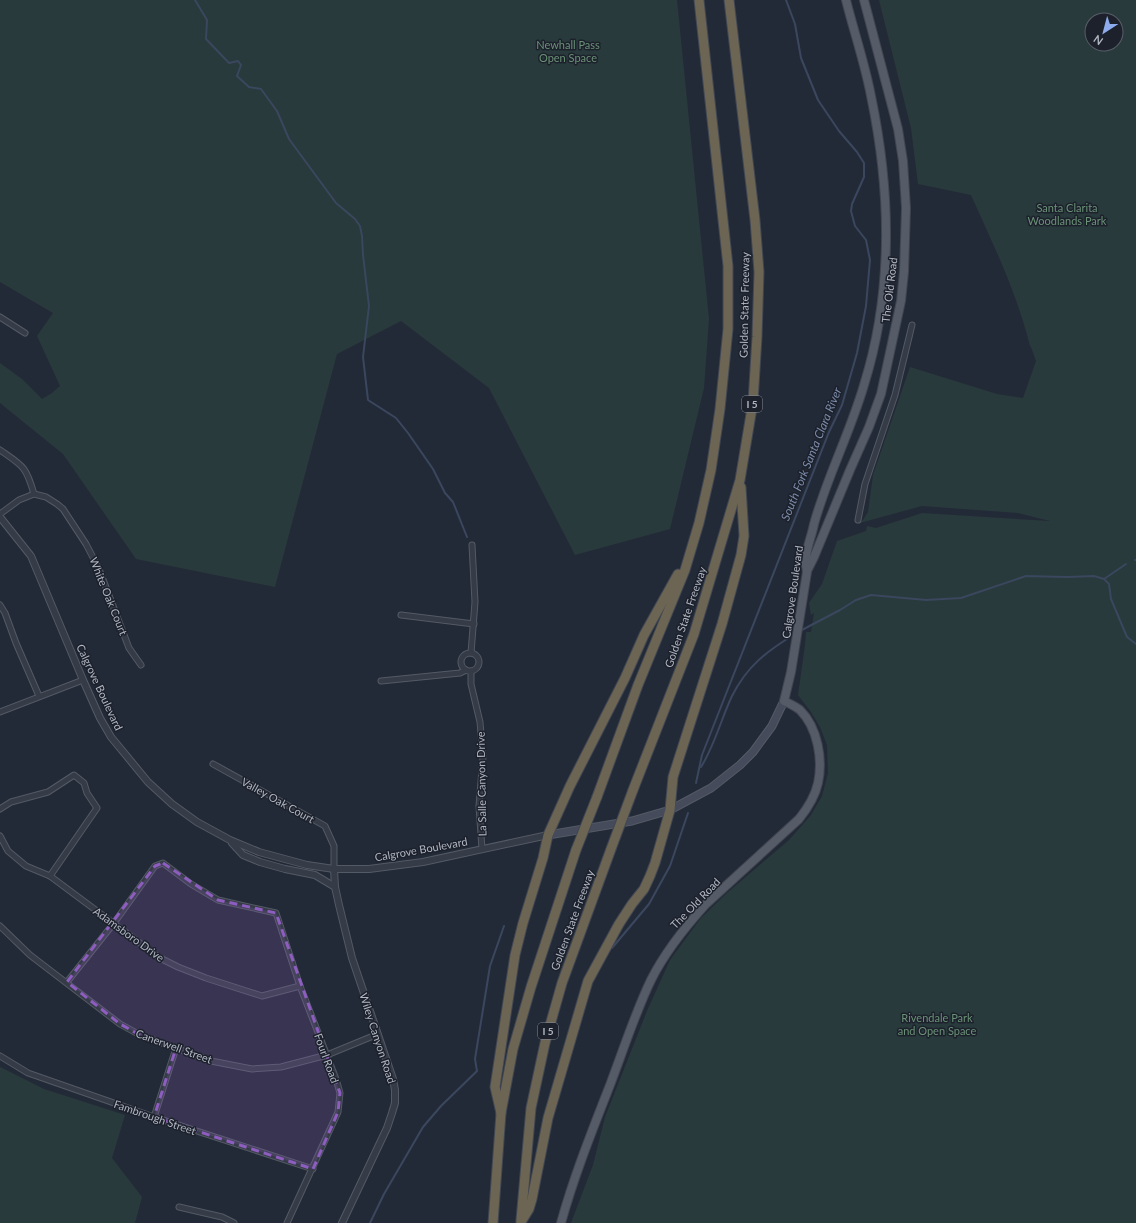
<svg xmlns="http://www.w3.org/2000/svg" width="1136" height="1223" font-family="Lato,sans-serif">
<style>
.green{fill:#293a3c;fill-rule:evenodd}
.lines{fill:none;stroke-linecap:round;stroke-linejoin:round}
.stream{stroke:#3a475e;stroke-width:2}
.minor-casing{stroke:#545a65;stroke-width:7}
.tertiary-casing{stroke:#545a65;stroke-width:8}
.secondary-casing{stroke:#545a65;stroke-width:9}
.primary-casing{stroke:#404550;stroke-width:10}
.motorway-casing{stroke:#414752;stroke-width:11}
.minor{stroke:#363c47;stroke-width:5}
.tertiary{stroke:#363c47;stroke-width:6}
.secondary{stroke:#454b5a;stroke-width:7}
.primary{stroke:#555b67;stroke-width:8}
.motorway{stroke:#6d6554;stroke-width:9}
.motorway-bridge-casing{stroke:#414752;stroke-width:11;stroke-linecap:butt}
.motorway-bridge{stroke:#6d6554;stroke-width:9}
.marked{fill:#8e5dc0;fill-opacity:0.2;stroke:#8e5dc0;stroke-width:3;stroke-dasharray:8 5;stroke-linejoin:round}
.labels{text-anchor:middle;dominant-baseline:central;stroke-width:3;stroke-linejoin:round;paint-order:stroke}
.shield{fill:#1c212c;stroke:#848a96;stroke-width:1}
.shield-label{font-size:10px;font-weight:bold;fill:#b1b7c3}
.park-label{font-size:11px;fill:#6b9277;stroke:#1c212c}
.street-label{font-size:11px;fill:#b1b7c3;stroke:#1c212c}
.water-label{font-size:12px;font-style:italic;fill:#7c8ca9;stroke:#1c212c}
</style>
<rect width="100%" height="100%" fill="#232a37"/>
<g class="green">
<path d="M0,0H677L709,319L704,388L670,529L575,555L489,388L401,321L337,354L275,587L136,559L63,454L0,403V363L22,379L42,399L52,393L60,386L37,336L53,313L0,282Z"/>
<path d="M879,0H1136V1223H571L593,1165L605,1117L647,1011L670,960L701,918L727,893L789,840L811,815L822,796L828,773L827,745L820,727L811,712L798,695L805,645L806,632H811L814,613L811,615L809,603L822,584L837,541L866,531L867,526L876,528L922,513L1050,521L1018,513L922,506L856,524L863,520L868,512L873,475L910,367L997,394L1023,398L1036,361L1031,347L1030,346C1017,293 993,244 971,195L918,184L911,128ZM1092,20H1116V44H1092Z"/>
<path d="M0,1067L44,1089L125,1115L112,1158L142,1197L135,1223H0Z"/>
</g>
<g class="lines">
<g class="stream">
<path d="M195,0L207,20L206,39L229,63L238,61L241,65L237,76L249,87L261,89L277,111L289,139L336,203L355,219L360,226L362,236L363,255L369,306L363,357L368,400L396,418L408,433L433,469L445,493L453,502L467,537"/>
<path d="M1135,560H1136"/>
<path d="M1104,579L1126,564"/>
<path d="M800,631L840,610L856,600L871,595L926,600L961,598L1026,576L1067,577L1094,576L1104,579L1109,584L1111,599L1127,637L1136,644"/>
<path d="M701,767C715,745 721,719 732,696C747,666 767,651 795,634"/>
<path d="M696,783L702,755L829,432L842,405L857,353L866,306L870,260L866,240L855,226L851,211L852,204L864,177V163L857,152L839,131L818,100L801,58L795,24L786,0"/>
<path d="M612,948L649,904L670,866L688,813"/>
<path d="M370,1223L384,1194L423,1127L441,1106L477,1071L475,1059L490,966L504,926"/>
</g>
<defs>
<g id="minor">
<path d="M0,317L25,333"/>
<path d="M0,450C23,466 26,466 34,494"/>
<path d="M0,514L19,500L34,494L46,497L57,504L63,509L86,544L99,569L129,648L141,665"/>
<path d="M858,520L865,484L895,395L912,325"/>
<path d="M0,605L5,613L16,643L39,696"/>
<path d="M401,615L474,624"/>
<path d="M471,653L475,602L472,545"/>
<circle cx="470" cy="662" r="9"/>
<path d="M471,671V684L480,722L483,757L479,806L482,849"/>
<path d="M381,681L460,673L466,670"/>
<path d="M0,712L83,680"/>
<path d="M213,764L325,826L334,846V869"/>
<path d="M0,809L11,802L48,792L74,775L84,783L87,793L97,808L50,876"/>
<path d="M0,836L8,851L26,866L50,876L160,958L178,967L206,978L262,996L300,986"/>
<path d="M0,926L30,955L120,1024L140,1035L211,1061L252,1069L281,1067L327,1055L378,1034"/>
<path d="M67,982L114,923L155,866L163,863L191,884L218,900L276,913L300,986L336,1079L340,1093L338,1112L287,1223"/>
<path d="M0,1056L28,1073L154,1117L313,1169"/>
<path d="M154,1117L176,1048"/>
<path d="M179,1207L222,1217L234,1223"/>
</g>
<g id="tertiary">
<path d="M0,517L31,556L83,680L100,718L111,737L148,782L172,804L197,822L230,840L259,852L307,865L334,869H369L423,862L548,835"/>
<path d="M232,843L243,855L260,862L285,869L315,875L335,887"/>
<path d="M334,869L335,887L339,905L352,958L393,1079L395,1090V1103L392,1113L387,1128L342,1223"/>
</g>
<path id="secondary" d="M548,835L632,821L670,810L711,788L740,765L753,752L772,726L784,701"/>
<g id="primary">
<path d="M807,571L814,557L850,470L869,427L881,394L901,301L904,272L906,208L903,161L898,129L864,0"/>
<path d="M561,1223C574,1176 592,1131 610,1085C623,1051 635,1013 651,980C665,952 685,927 706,904L799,819C807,809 815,797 818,783C823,760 818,728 800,710C795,706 790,704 784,701L791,672L807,572C806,567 805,561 806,557C807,546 812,535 814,524C827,477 850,433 864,385C893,292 891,192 871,96C865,64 854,32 846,0"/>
</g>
<g id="motorway">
<path d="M633,790L694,634L740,480L753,402L757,337L759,272L755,220L729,0"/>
<path d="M597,797L638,685L685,570L699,523L711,470L720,409L728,329V266L699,0"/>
<path d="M501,1113L495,1087L515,955L523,923L543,858L548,835L570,786L625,678L644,635L678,574"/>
<path d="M521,1220L531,1108L545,1043L562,983L611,849"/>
<path d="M521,1222L529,1209L532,1199L548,1118L588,981L619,924L632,904L644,889L650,876L655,863L670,810L673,777L722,624L741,555L744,536L741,487"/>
<path d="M493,1223L501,1113L513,1049L531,987L576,850"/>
</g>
</defs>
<use href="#minor" class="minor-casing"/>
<use href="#tertiary" class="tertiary-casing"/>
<use href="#secondary" class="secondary-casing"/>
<use href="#primary" class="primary-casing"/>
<use href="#motorway" class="motorway-casing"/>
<use href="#minor" class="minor"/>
<use href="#tertiary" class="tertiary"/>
<use href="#secondary" class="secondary"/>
<use href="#primary" class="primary"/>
<use href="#motorway" class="motorway"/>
<defs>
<g id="motorway-bridge">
<path d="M611,849L633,790"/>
<path d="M576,850L597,797"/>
</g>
</defs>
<use href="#motorway-bridge" class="motorway-bridge-casing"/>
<use href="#motorway-bridge" class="motorway-bridge"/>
</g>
<path class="marked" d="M163,863L218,900L276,913L340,1093L338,1112L313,1169L154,1117L176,1048L140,1035L120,1024L67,982L155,866Z"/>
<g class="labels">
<g class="shield">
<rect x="742" y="396" width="20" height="16" rx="3"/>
<rect x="538" y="1023" width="20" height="16" rx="3"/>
</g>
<g class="shield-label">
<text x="752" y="404">I 5</text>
<text x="548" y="1031">I 5</text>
</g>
<g class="park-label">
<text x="568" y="44">Newhall Pass<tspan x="568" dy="13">Open Space</tspan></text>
<text x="1067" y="207">Santa Clarita<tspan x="1067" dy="13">Woodlands Park</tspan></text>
<text x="937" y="1017">Rivendale Park<tspan x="937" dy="13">and Open Space</tspan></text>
</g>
<g class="street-label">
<text transform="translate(889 290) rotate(-83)">The Old Road</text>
<text transform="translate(744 305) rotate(-89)">Golden State Freeway</text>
<text transform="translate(792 592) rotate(-82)">Calgrove Boulevard</text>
<text transform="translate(109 596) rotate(68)">White Oak Court</text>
<text transform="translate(685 617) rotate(-71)">Golden State Freeway</text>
<text transform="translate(100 687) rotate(65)">Calgrove Boulevard</text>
<text transform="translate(481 784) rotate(-91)">La Salle Canyon Drive</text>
<text transform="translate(278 800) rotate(29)">Valley Oak Court</text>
<text transform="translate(421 849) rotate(-10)">Calgrove Boulevard</text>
<text transform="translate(695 903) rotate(-46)">The Old Road</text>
<text transform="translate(572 920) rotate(-70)">Golden State Freeway</text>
<text transform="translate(129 934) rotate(36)">Adamsboro Drive</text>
<text transform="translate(378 1038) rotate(72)">Wiley Canyon Road</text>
<text transform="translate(174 1046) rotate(20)">Canerwell Street</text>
<text transform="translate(327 1058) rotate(70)">Fourl Road</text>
<text transform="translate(155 1117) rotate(19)">Fambrough Street</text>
</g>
<g class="water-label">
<text transform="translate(811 454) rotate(-68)">South Fork Santa Clara River</text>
</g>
</g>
<g transform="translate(1104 32) rotate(216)"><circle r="19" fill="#1c212c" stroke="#585d68"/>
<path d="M0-3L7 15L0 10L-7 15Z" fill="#8dabed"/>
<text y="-6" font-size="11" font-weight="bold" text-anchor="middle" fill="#b1b7c3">N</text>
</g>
</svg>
